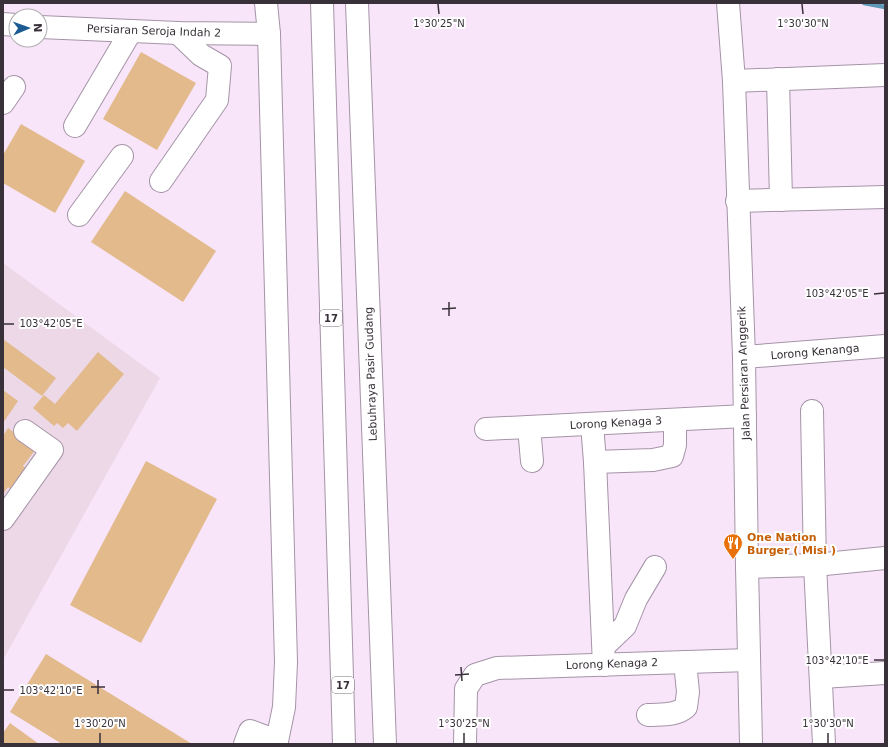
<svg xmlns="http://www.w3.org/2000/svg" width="888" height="747" font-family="'DejaVu Sans',sans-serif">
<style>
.education{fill:#ecd8e6}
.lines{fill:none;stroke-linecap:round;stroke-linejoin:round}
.stream{stroke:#5d98b7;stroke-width:4.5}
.building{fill:#e3ba8c}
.minor-casing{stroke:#a594a7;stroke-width:24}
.highway-casing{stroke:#a594a7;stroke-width:24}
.minor{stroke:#fff;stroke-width:22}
.highway{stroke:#fff;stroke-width:22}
.ticks{fill:none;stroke:#383139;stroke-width:1.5}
.labels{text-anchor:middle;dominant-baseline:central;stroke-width:4;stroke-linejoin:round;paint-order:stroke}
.shield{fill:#fff;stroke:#746f74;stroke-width:1}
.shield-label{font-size:10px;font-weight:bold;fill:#383139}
.street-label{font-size:11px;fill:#383139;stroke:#fff}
.food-label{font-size:11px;font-weight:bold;fill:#c56008;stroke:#fff;text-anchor:start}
.ticks-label{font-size:10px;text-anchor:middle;fill:#383139;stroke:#fff;stroke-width:4;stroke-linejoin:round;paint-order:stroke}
</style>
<rect width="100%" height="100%" fill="#f8e5fa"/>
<path class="education" d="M3,263L160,378L3,660Z"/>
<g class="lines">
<path class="stream" d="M864,3L885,7"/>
</g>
<g class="building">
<path d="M141,52L196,83L157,150L103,119Z"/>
<path d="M21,124L85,161L55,213L3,183V155Z"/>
<path d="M125,191L216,251L183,302L91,242Z"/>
<path d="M3,339L56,378L42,396L3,367Z"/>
<path d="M98,352L124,374L77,431L68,423L63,428L57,423L54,426L33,408L44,395L55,404Z"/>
<path d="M3,390L18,401L3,423Z"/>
<path d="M8,428L36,449L23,466L31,471L15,493L8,487L3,494V436Z"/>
<path d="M146,461L217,499L141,643L70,605Z"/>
<path d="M46,654L192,744H62L10,712Z"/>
<path d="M10,723L39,744H3V733Z"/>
</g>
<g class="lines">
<defs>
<g id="minor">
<path d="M728,3L734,81L744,357L747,567L751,744"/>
<path d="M3,24L16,25"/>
<path d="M40,27L178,33L269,34"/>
<path d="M778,79L781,200"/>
<path d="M734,81L885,75"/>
<path d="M3,103L14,87"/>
<path d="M75,126L131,31"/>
<path d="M161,181L217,100L220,66L201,55L178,33"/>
<path d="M737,201L885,197"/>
<path d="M79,215L122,156"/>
<path d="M744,357L885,346"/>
<path d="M812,411L815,565L824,744"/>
<path d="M592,424L595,462L604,665"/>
<path d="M529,427L532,461"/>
<path d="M486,429L745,416"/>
<path d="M595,462L653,460L672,456L675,445V420"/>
<path d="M3,519L52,450L25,431"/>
<path d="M747,567L815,565L885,558"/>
<path d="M604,646L625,626L636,599L655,567"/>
<path d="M822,677L885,673"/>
<path d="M648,715C661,714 676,716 686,707L688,692L685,662"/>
<path d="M245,744L250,731L277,741L284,707L286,662L269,34L266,3"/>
<path d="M465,744L466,689L475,675L497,668L749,660"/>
</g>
<g id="highway">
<path d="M322,3L344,744"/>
<path d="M357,3L385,744"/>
<path d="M277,741V744"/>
</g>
</defs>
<use href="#minor" class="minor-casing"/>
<use href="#highway" class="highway-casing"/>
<use href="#minor" class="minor"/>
<use href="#highway" class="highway"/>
</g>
<path class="ticks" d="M438,4L439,14M802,4L803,14M874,294L884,293M449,302V316M442,309L456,308M4,324H14M874,660H884M461,667L462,681M455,675L469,674M98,680V694M91,687H105M4,690H14M100,733V743M464,733V743M828,733V743"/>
<defs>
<symbol id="restaurant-pin" viewBox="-11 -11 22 30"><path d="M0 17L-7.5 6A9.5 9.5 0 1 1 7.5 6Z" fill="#e8710a" stroke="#fff"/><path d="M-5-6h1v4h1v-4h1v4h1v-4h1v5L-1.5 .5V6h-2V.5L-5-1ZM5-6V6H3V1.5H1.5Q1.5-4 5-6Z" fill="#fff"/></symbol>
</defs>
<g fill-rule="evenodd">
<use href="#restaurant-pin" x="722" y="532" width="22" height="30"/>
</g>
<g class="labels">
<g class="shield">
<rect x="320" y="310" width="22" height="16" rx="3"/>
<rect x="332" y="677" width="22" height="16" rx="3"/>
</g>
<g class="shield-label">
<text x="331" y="318">17</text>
<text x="343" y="685">17</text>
</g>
<g class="street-label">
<text transform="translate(154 31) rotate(2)">Persiaran Seroja Indah 2</text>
<text transform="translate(815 352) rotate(-5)">Lorong Kenanga</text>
<text transform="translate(744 373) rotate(-92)">Jalan Persiaran Anggerik</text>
<text transform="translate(371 374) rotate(-92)">Lebuhraya Pasir Gudang</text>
<text transform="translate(616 423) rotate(-3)">Lorong Kenaga 3</text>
<text transform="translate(612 664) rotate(-2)">Lorong Kenaga 2</text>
</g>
<g class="food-label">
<text x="747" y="537">One Nation<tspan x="747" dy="13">Burger ( Misi )</tspan></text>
</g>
</g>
<g class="ticks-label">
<text x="439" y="27">1°30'25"N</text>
<text x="803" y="27">1°30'30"N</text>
<text x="837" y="297">103°42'05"E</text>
<text x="51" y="327">103°42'05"E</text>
<text x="837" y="664">103°42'10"E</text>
<text x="51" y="694">103°42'10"E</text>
<text x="100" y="727">1°30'20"N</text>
<text x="464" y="727">1°30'25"N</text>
<text x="828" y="727">1°30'30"N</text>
</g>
<rect width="888" height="747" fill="none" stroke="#383139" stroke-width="8"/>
<g transform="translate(28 28) rotate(88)"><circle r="19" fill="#ffffff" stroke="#afadb0"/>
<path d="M0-3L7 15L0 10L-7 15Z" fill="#1c5b91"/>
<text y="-6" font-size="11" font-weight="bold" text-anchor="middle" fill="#383139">N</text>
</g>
</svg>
